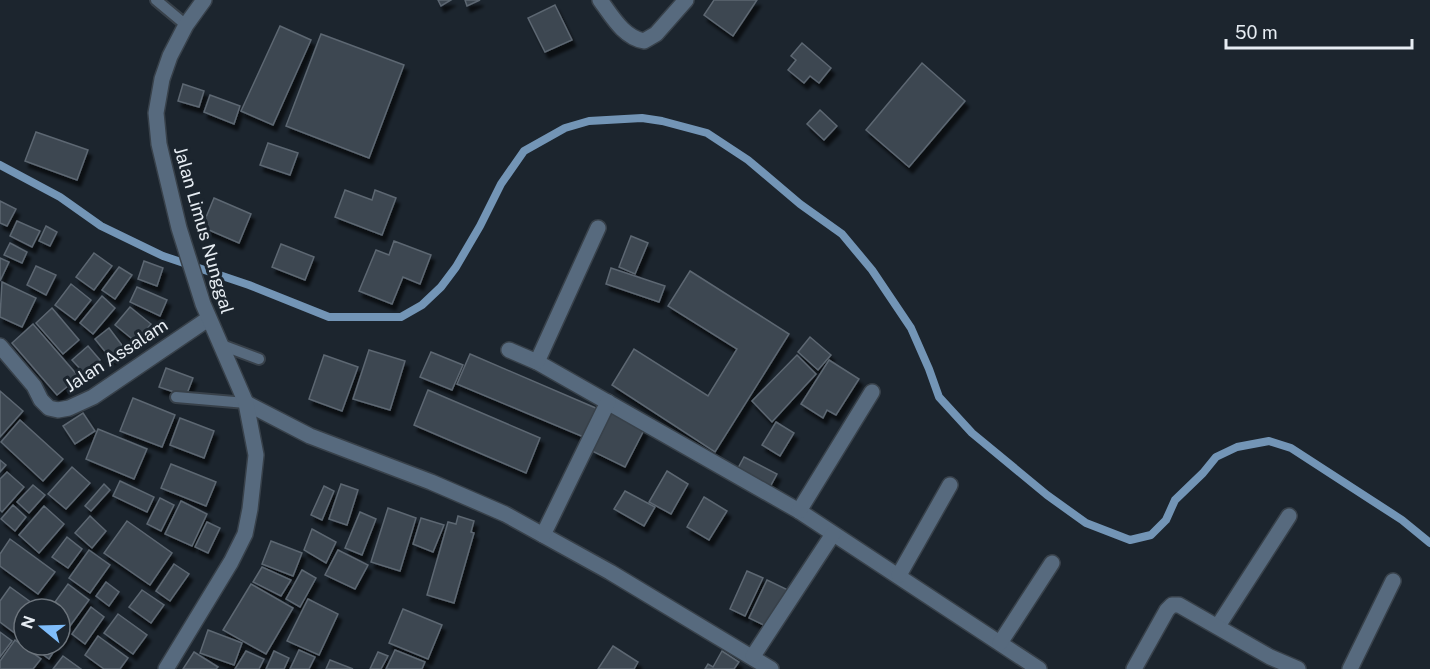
<svg xmlns="http://www.w3.org/2000/svg" width="1430" height="669" font-family="'Public Sans',sans-serif">
<style>
.lines{fill:none;stroke-linecap:round;stroke-linejoin:round}
.stream{stroke:#7395b6;stroke-width:8}
.building{fill:#3d4751;stroke:#5d6772;stroke-width:1.5;filter:url(#shadow)}
.lane-casing{stroke:#38414a;stroke-width:14}
.street-casing{stroke:#38414a;stroke-width:18}
.lane{stroke:#576a7e;stroke-width:10}
.street{stroke:#576a7e;stroke-width:15}
.labels{text-anchor:middle;dominant-baseline:central;stroke-width:6;stroke-linejoin:round;paint-order:stroke}
.street-label{font-size:18px;fill:#e7edf3;stroke:#1c252e}
</style>
<defs>
<filter id="shadow"><feDropShadow dx="3.5" dy="6" stdDeviation="1.5" flood-color="#0009"/></filter>
</defs>
<rect width="100%" height="100%" fill="#1c252e"/>
<g class="lines">
<path class="stream" d="M0,165L60,197L101,226L163,256L249,285L329,317H401L422,305L441,287L456,267L480,226L501,184L524,151L565,128L589,121L642,118L662,121L707,133L748,160L800,204L842,234L872,270L911,328L929,369L939,397L972,433L1047,495L1086,523L1130,540L1151,535L1166,520L1175,500L1203,473L1216,457L1237,447L1269,441L1291,448L1402,520L1430,543"/>
</g>
<g class="building">
<path d="M438,0H451L441,6Z"/>
<path d="M465,0H480L467,6Z"/>
<path d="M714,0H757L733,36L704,15Z"/>
<path d="M555,5L572,40L545,52L528,18Z"/>
<path d="M280,26L311,40L273,125L241,111Z"/>
<path d="M321,34L404,65L369,158L286,126Z"/>
<path d="M802,43L831,68L819,83L810,76L804,83L788,70L796,60L791,56Z"/>
<path d="M922,63L965,101L909,167L866,130Z"/>
<path d="M183,84L204,91L199,107L178,101Z"/>
<path d="M210,95L240,106L234,124L204,112Z"/>
<path d="M820,110L837,126L824,140L807,124Z"/>
<path d="M36,132L88,150L77,180L25,161Z"/>
<path d="M268,143L298,153L290,175L260,165Z"/>
<path d="M345,190L372,200L375,190L396,198L382,235L335,217Z"/>
<path d="M214,198L251,214L239,243L202,227Z"/>
<path d="M0,201L16,209L7,226L0,223Z"/>
<path d="M17,221L40,231L32,247L10,236Z"/>
<path d="M46,226L57,232L50,246L39,241Z"/>
<path d="M631,236L648,243L635,274L619,267Z"/>
<path d="M394,241L431,255L420,284L403,277L392,304L359,291L376,250L389,255Z"/>
<path d="M10,243L27,252L22,263L4,255Z"/>
<path d="M281,244L314,257L305,280L272,267Z"/>
<path d="M94,253L112,266L94,290L76,277Z"/>
<path d="M0,258L9,262L0,281Z"/>
<path d="M144,261L163,268L157,286L138,279Z"/>
<path d="M36,266L56,275L46,295L27,285Z"/>
<path d="M119,267L132,275L115,299L102,290Z"/>
<path d="M611,268L665,286L659,302L606,284Z"/>
<path d="M690,271L789,334L715,452L612,385L634,349L708,396L737,349L668,306Z"/>
<path d="M2,282L36,298L22,327L0,317Z"/>
<path d="M71,284L91,300L75,320L55,305Z"/>
<path d="M137,287L167,300L160,316L130,302Z"/>
<path d="M102,296L115,308L93,334L80,323Z"/>
<path d="M130,307L151,324L136,342L115,325Z"/>
<path d="M52,308L79,340L63,354L36,323Z"/>
<path d="M33,324L79,377L57,395L12,343Z"/>
<path d="M109,328L124,348L111,359L95,339Z"/>
<path d="M810,337L831,355L818,370L798,352Z"/>
<path d="M88,346L100,360L85,374L72,360Z"/>
<path d="M369,350L405,361L390,410L353,399Z"/>
<path d="M431,352L463,365L452,390L420,377Z"/>
<path d="M470,354L598,409L586,438L457,384Z"/>
<path d="M324,355L358,367L342,411L309,399Z"/>
<path d="M797,355L816,374L772,422L752,401Z"/>
<path d="M829,360L859,379L836,415L827,410L823,418L801,404Z"/>
<path d="M166,368L193,378L186,396L159,387Z"/>
<path d="M428,390L540,438L526,473L414,425Z"/>
<path d="M0,391L23,411L0,437Z"/>
<path d="M133,398L175,415L162,447L120,431Z"/>
<path d="M83,413L95,431L75,444L63,426Z"/>
<path d="M611,413L644,430L625,467L592,451Z"/>
<path d="M180,418L214,431L204,458L170,445Z"/>
<path d="M20,420L63,459L43,481L1,442Z"/>
<path d="M776,422L794,433L780,456L762,445Z"/>
<path d="M98,429L147,449L134,479L86,459Z"/>
<path d="M744,457L777,474L770,487L737,470Z"/>
<path d="M0,460L6,465L0,472Z"/>
<path d="M171,464L216,482L206,506L161,488Z"/>
<path d="M72,467L90,483L66,509L48,494Z"/>
<path d="M667,471L688,484L671,514L649,502Z"/>
<path d="M7,472L24,487L2,512L0,510V479Z"/>
<path d="M120,481L154,497L147,512L113,496Z"/>
<path d="M104,484L110,490L91,511L85,506Z"/>
<path d="M341,484L358,490L347,525L329,519Z"/>
<path d="M33,485L45,495L29,513L17,502Z"/>
<path d="M324,486L334,491L322,520L311,515Z"/>
<path d="M625,491L655,507L644,526L614,509Z"/>
<path d="M704,497L727,511L709,540L687,527Z"/>
<path d="M160,498L174,505L161,531L147,524Z"/>
<path d="M181,501L207,514L192,546L165,534Z"/>
<path d="M13,505L26,517L15,531L1,519Z"/>
<path d="M44,506L64,524L39,553L19,535Z"/>
<path d="M388,508L416,518L400,571L371,562Z"/>
<path d="M360,512L376,519L362,555L345,548Z"/>
<path d="M90,516L106,531L92,548L75,533Z"/>
<path d="M458,516L474,521L471,532L474,533L454,603L427,595L448,522L456,524Z"/>
<path d="M421,518L444,525L433,552L413,544Z"/>
<path d="M127,521L172,553L150,585L104,553Z"/>
<path d="M207,522L220,528L208,553L195,547Z"/>
<path d="M312,529L336,542L326,563L304,550Z"/>
<path d="M67,537L82,549L68,568L52,557Z"/>
<path d="M10,539L55,572L38,594L0,566V554Z"/>
<path d="M271,541L302,553L293,576L262,564Z"/>
<path d="M89,550L110,565L90,593L69,578Z"/>
<path d="M338,550L368,565L355,589L325,575Z"/>
<path d="M174,564L189,574L170,601L156,591Z"/>
<path d="M262,567L291,580L281,596L253,582Z"/>
<path d="M302,570L316,578L300,607L286,599Z"/>
<path d="M747,571L763,578L745,616L730,609Z"/>
<path d="M767,580L788,590L770,628L749,618Z"/>
<path d="M106,582L119,592L109,606L96,596Z"/>
<path d="M68,584L89,600L70,626L60,619V609H50Z"/>
<path d="M251,584L293,608L266,654L223,630Z"/>
<path d="M10,587L36,606L34,609H24V623L16,634L0,622V601Z"/>
<path d="M142,590L164,605L151,623L129,607Z"/>
<path d="M308,599L338,614L319,655L287,641Z"/>
<path d="M91,607L104,617L85,644L72,634Z"/>
<path d="M403,609L442,625L428,659L389,643Z"/>
<path d="M118,614L147,635L133,654L104,633Z"/>
<path d="M60,624L69,631L60,643Z"/>
<path d="M208,630L242,643L234,665L200,653Z"/>
<path d="M0,632L12,641L0,657Z"/>
<path d="M98,636L128,658L120,669H104L85,655Z"/>
<path d="M15,640L41,659L33,669H0V661Z"/>
<path d="M30,645H58L49,659Z"/>
<path d="M613,646L638,662L634,669H598Z"/>
<path d="M299,650L315,657L309,669H290Z"/>
<path d="M395,650L425,662L422,669H386Z"/>
<path d="M246,651L264,659L259,669H235Z"/>
<path d="M274,651L289,658L284,669H266Z"/>
<path d="M722,651L739,662L734,669H705L708,664L713,667Z"/>
<path d="M194,652L218,667L216,669H183Z"/>
<path d="M378,652L388,656L381,669H370Z"/>
<path d="M63,656L81,669H53Z"/>
<path d="M330,660L353,669H326Z"/>
</g>
<g class="lines">
<defs>
<g id="lane">
<path d="M156,0L186,25"/>
<path d="M219,344L259,359"/>
<path d="M176,397L246,403"/>
</g>
<g id="street">
<path d="M600,0C612,16 623,37 644,41L656,34L686,0"/>
<path d="M0,346L34,386L41,400L49,408L58,410L69,408L93,397L208,319"/>
<path d="M509,350L537,362L799,511L1039,669"/>
<path d="M537,362L598,228"/>
<path d="M246,403L310,436L431,482L505,514L610,572L771,669"/>
<path d="M799,511L872,392"/>
<path d="M543,535L608,402"/>
<path d="M899,575L950,485"/>
<path d="M1218,626L1289,516"/>
<path d="M1000,643L1052,563"/>
<path d="M753,656L833,534"/>
<path d="M166,669L231,562L245,534L250,509L256,455L246,403L203,304L179,228L159,144L156,113L162,79L170,56L186,25L204,0"/>
<path d="M1134,669L1167,610L1172,605H1179L1270,657L1298,669"/>
<path d="M1350,669L1393,581"/>
</g>
</defs>
<use href="#lane" class="lane-casing"/>
<use href="#street" class="street-casing"/>
<use href="#lane" class="lane"/>
<use href="#street" class="street"/>
</g>
<g class="labels">
<g class="street-label">
<text transform="translate(204 230) rotate(74)">Jalan Limus Nunggal</text>
<text transform="translate(116 355) rotate(-33)">Jalan Assalam</text>
</g>
</g>
<g transform="translate(42 627) rotate(289)"><circle r="28" fill="#1c252e" stroke="#6d757d" stroke-width="1.5"/>
<path d="M0-4.5L10 22L0 15L-10 22Z" fill="#7fbdfa"/>
<text y="-9" font-size="16" font-weight="bold" text-anchor="middle" fill="#e7edf3">N</text>
</g>
<path d="M1226 39v9h186v-9" fill="none" stroke="#e7edf3" stroke-width="3"/>
<text x="1235" y="39" font-size="18" fill="#e7edf3" stroke="#1c252e" stroke-width="4.5" paint-order="stroke">50 m</text>
</svg>
